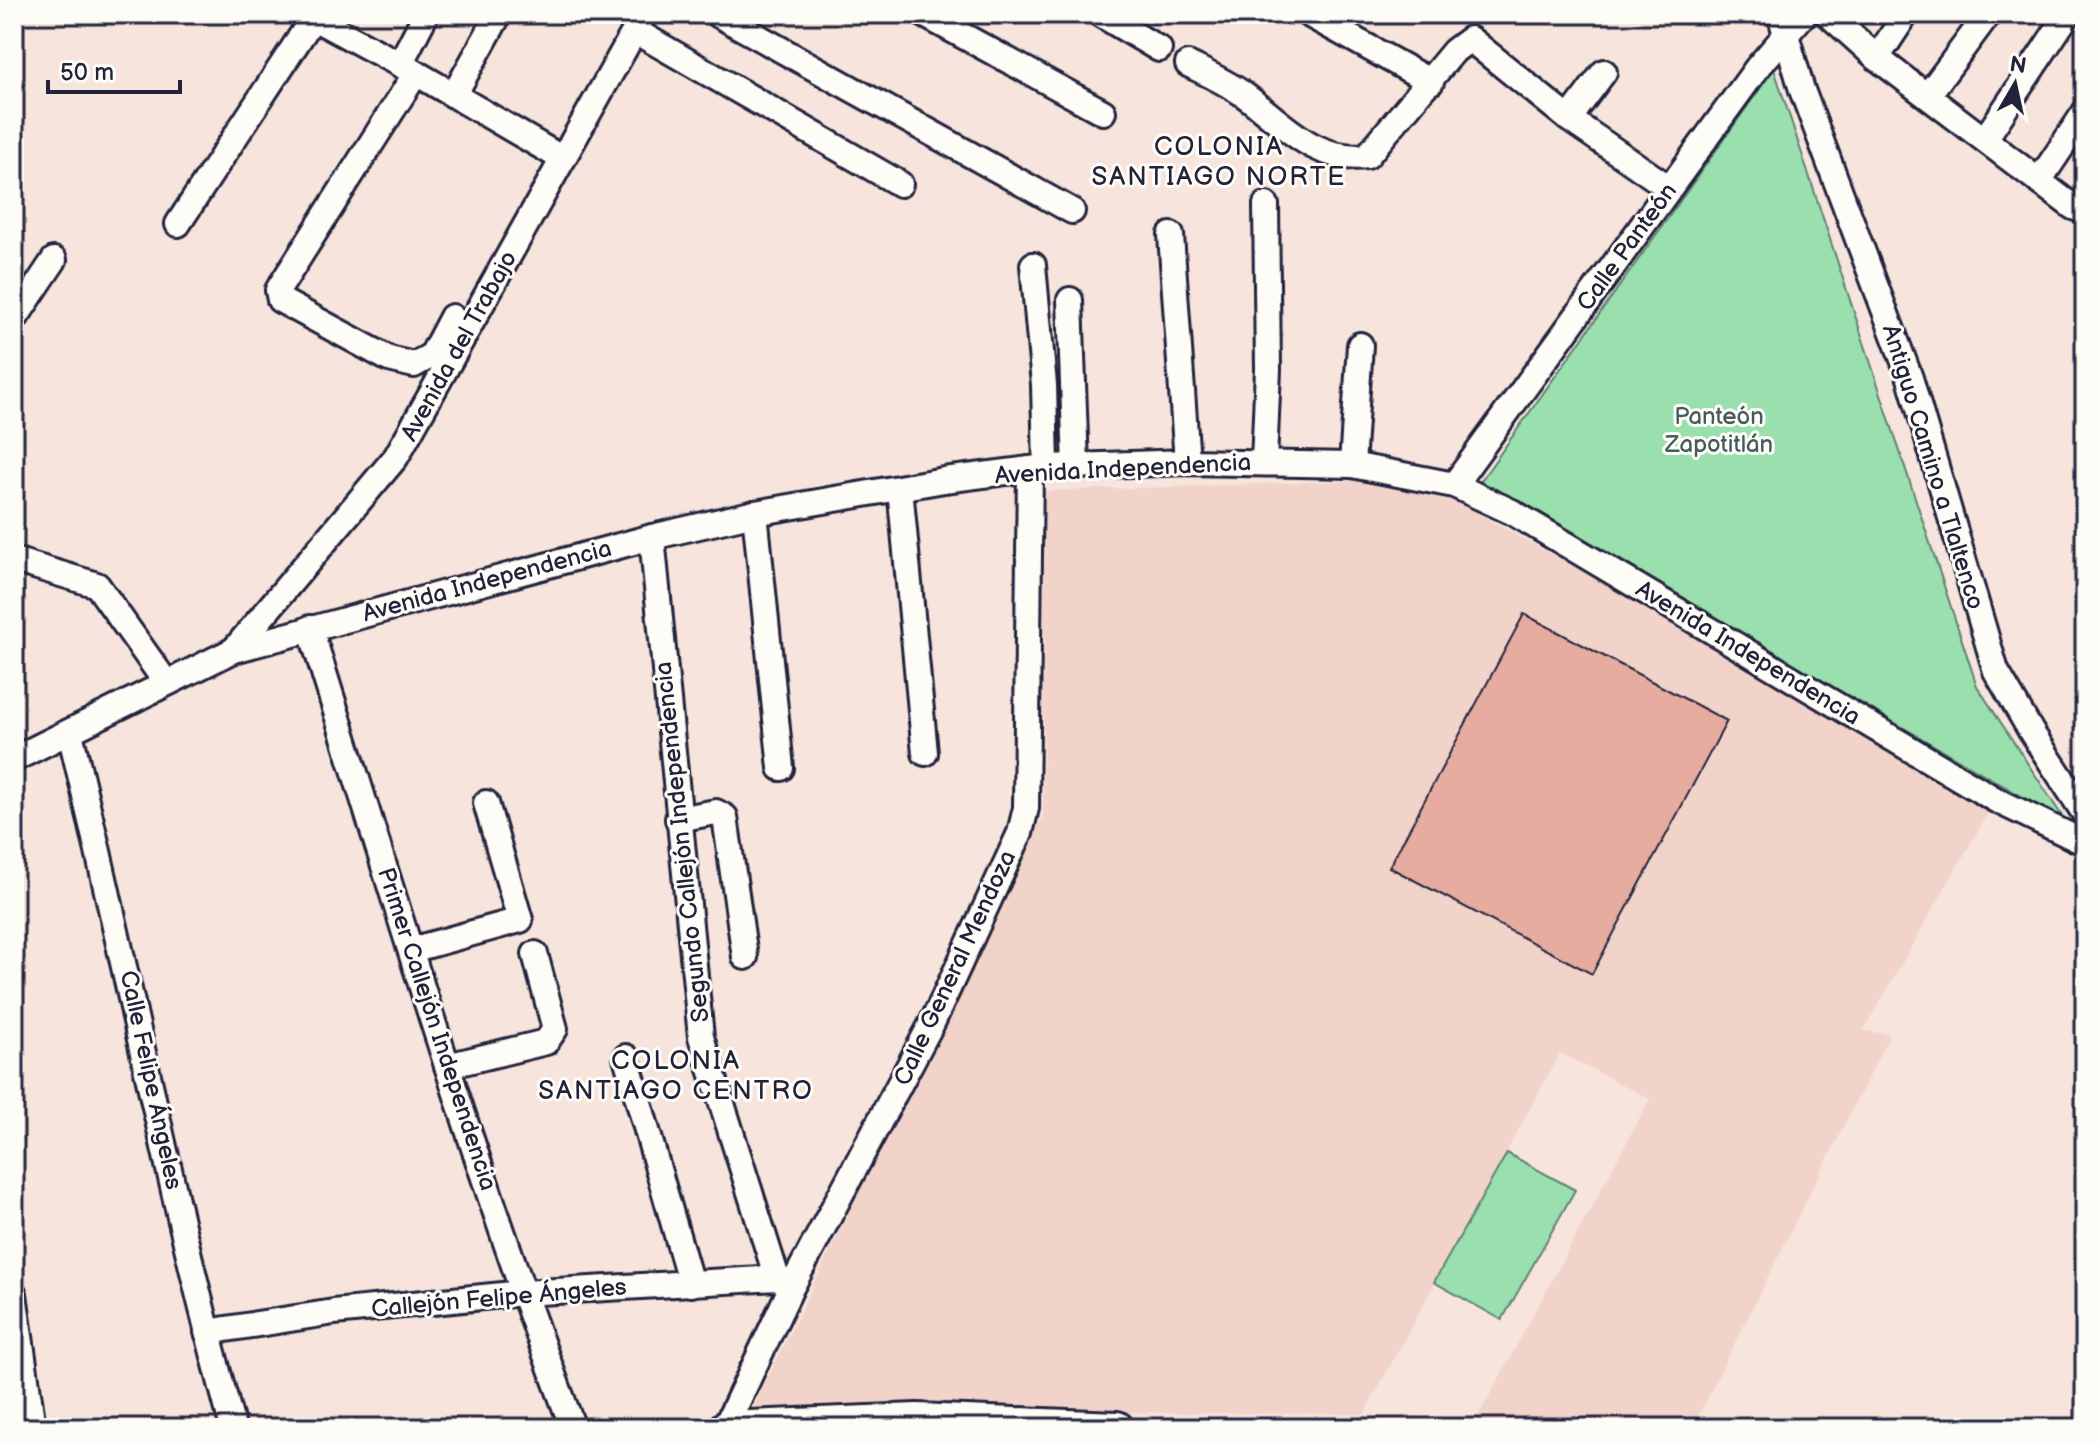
<svg xmlns="http://www.w3.org/2000/svg" width="2099" height="1442" font-family="'Balsamiq Sans',sans-serif">
<style>
.built{fill:#f1d3ca}
.green{fill:#99e0ae;stroke:#5e8174;stroke-width:2}
.building{fill:#e5ac9f;stroke:#22223b;stroke-width:2}
.lines{fill:none;stroke-linecap:round;stroke-linejoin:round}
.minor-casing{stroke:#22223b;stroke-width:30}
.major-casing{stroke:#22223b;stroke-width:38}
.minor{stroke:#fdfcf7;stroke-width:24}
.major{stroke:#fdfcf7;stroke-width:32}
.labels{text-anchor:middle;dominant-baseline:central;stroke-width:6;stroke-linejoin:round;paint-order:stroke}
.street-label{font-size:24px;fill:#22223b;stroke:#fdfcf7}
.park-label{font-size:24px;fill:#465b5e;stroke:#fdfcf7}
.neighbourhood-label{font-size:26px;letter-spacing:2px;fill:#22223b;stroke:#fdfcf7}
</style>
<rect width="100%" height="100%" fill="#f6e4dd"/>
<filter id="ink" filterUnits="userSpaceOnUse"><feTurbulence type="fractalNoise" baseFrequency=".0125" numOctaves="2"/><feDisplacementMap in="SourceGraphic" scale="16" xChannelSelector="R" yChannelSelector="G"/><feConvolveMatrix kernelMatrix="1 2 1 2 8 2 1 2 1" color-interpolation-filters="sRGB"/></filter>
<g filter="url(#ink)">
<path class="built" d="M1357,481L1455,501L1995,801L1863,1031L1890,1034L1692,1428H1472L1650,1099L1560,1053L1364,1414L752,1410L1043,816L1045,491Z"/>
<g class="green">
<path d="M1774,69L1977,686L2066,822L1480,482Z"/>
<path d="M1507,1153L1575,1190L1502,1320L1434,1282Z"/>
</g>
<path class="building" d="M1524,614L1727,721L1592,974L1389,867Z"/>
<g class="lines">
<defs>
<g id="minor">
<path d="M306,14L416,73L563,159"/>
<path d="M717,14L1072,211"/>
<path d="M923,14L1103,112"/>
<path d="M1100,14L1159,49"/>
<path d="M1308,14L1431,82"/>
<path d="M1780,14L1802,90L1910,378L1996,671L2032,733L2085,814"/>
<path d="M1828,14L1877,58L2073,207L2085,211"/>
<path d="M635,31L900,184"/>
<path d="M1877,58L1906,14"/>
<path d="M400,64L426,14"/>
<path d="M1188,64C1206,73 1226,82 1243,94C1282,122 1314,163 1367,156L1454,51L1470,39L1569,119L1669,188"/>
<path d="M416,73L278,290L280,300L389,359L414,365L432,355L452,317"/>
<path d="M454,95L499,14"/>
<path d="M1928,95L1988,14"/>
<path d="M1569,119L1604,72"/>
<path d="M1985,139L2068,14"/>
<path d="M2039,181L2085,112"/>
<path d="M178,224L313,18"/>
<path d="M1171,235L1187,462"/>
<path d="M1033,265L1044,385L1046,467"/>
<path d="M1070,300L1076,466"/>
<path d="M14,320L54,260"/>
<path d="M1264,462L1268,369L1266,205"/>
<path d="M1352,465L1360,345"/>
<path d="M1454,485L1757,68L1804,14"/>
<path d="M900,488L925,753"/>
<path d="M755,513L781,768"/>
<path d="M652,537L701,1037L777,1278"/>
<path d="M14,560L97,585L165,681"/>
<path d="M310,628C394,896 473,1165 573,1428"/>
<path d="M234,650L396,457L644,14"/>
<path d="M70,733C127,964 170,1199 233,1428"/>
<path d="M14,759L234,650L652,537L755,513L944,480L1046,467L1187,462L1352,465L1454,485L1512,512L1996,800L2085,843"/>
<path d="M678,819L716,812L725,817L745,957"/>
<path d="M411,950L520,920L486,803"/>
<path d="M626,1057L691,1284"/>
<path d="M447,1066L546,1042L555,1029L535,954"/>
<path d="M14,1294L33,1428"/>
<path d="M207,1332L334,1312L522,1293L777,1278L790,1284"/>
<path d="M725,1428L792,1286L933,1021L1020,833L1026,808L1030,469"/>
</g>
<path id="major" d="M725,1428L917,1420L1117,1428"/>
</defs>
<use href="#minor" class="minor-casing"/>
<use href="#major" class="major-casing"/>
<use href="#minor" class="minor"/>
<use href="#major" class="major"/>
</g>
</g>
<g class="labels">
<g class="street-label">
<text transform="translate(1627 247) rotate(-54)">Calle Panteón</text>
<text transform="translate(459 346) rotate(-61)">Avenida del Trabajo</text>
<text transform="translate(1933 467) rotate(73)">Antiguo Camino a Tlaltenco</text>
<text transform="translate(1123 469) rotate(-3)">Avenida Independencia</text>
<text transform="translate(487 581) rotate(-15)">Avenida Independencia</text>
<text transform="translate(1748 653) rotate(31)">Avenida Independencia</text>
<text transform="translate(682 842) rotate(-96)">Segundo Callejón Independencia</text>
<text transform="translate(955 968) rotate(-65)">Calle General Mendoza</text>
<text transform="translate(437 1029) rotate(72)">Primer Callejón Independencia</text>
<text transform="translate(151 1080) rotate(78)">Calle Felipe Ángeles</text>
<text transform="translate(499 1298) rotate(-5)">Callejón Felipe Ángeles</text>
</g>
<g class="park-label">
<text x="1719" y="416">Panteón<tspan x="1719" dy="28">Zapotitlán</tspan></text>
</g>
<g class="neighbourhood-label">
<text x="1219" y="147">COLONIA<tspan x="1219" dy="30">SANTIAGO NORTE</tspan></text>
<text x="676" y="1061">COLONIA<tspan x="676" dy="30">SANTIAGO CENTRO</tspan></text>
</g>
</g>
<rect width="2099" height="1442" fill="none" stroke="#fdfcf7" stroke-width="48"/>
<rect x="24" y="24" width="2051" height="1394" fill="none" stroke="#22223b" stroke-width="3" filter="url(#ink)"/>
<g transform="translate(2015 84) rotate(9)" stroke="#fdfcf7" stroke-width="6" paint-order="stroke">
<path d="M0-6L14 30L0 20L-14 30Z" fill="#22223b"/>
<text y="-12" font-size="22" font-weight="bold" text-anchor="middle" fill="#22223b">N</text>
</g>
<path d="M48 80v12h132v-12" fill="none" stroke="#22223b" stroke-width="4"/>
<text x="60" y="80" font-size="24" fill="#22223b" stroke="#fdfcf7" stroke-width="6" paint-order="stroke">50 m</text>
</svg>
